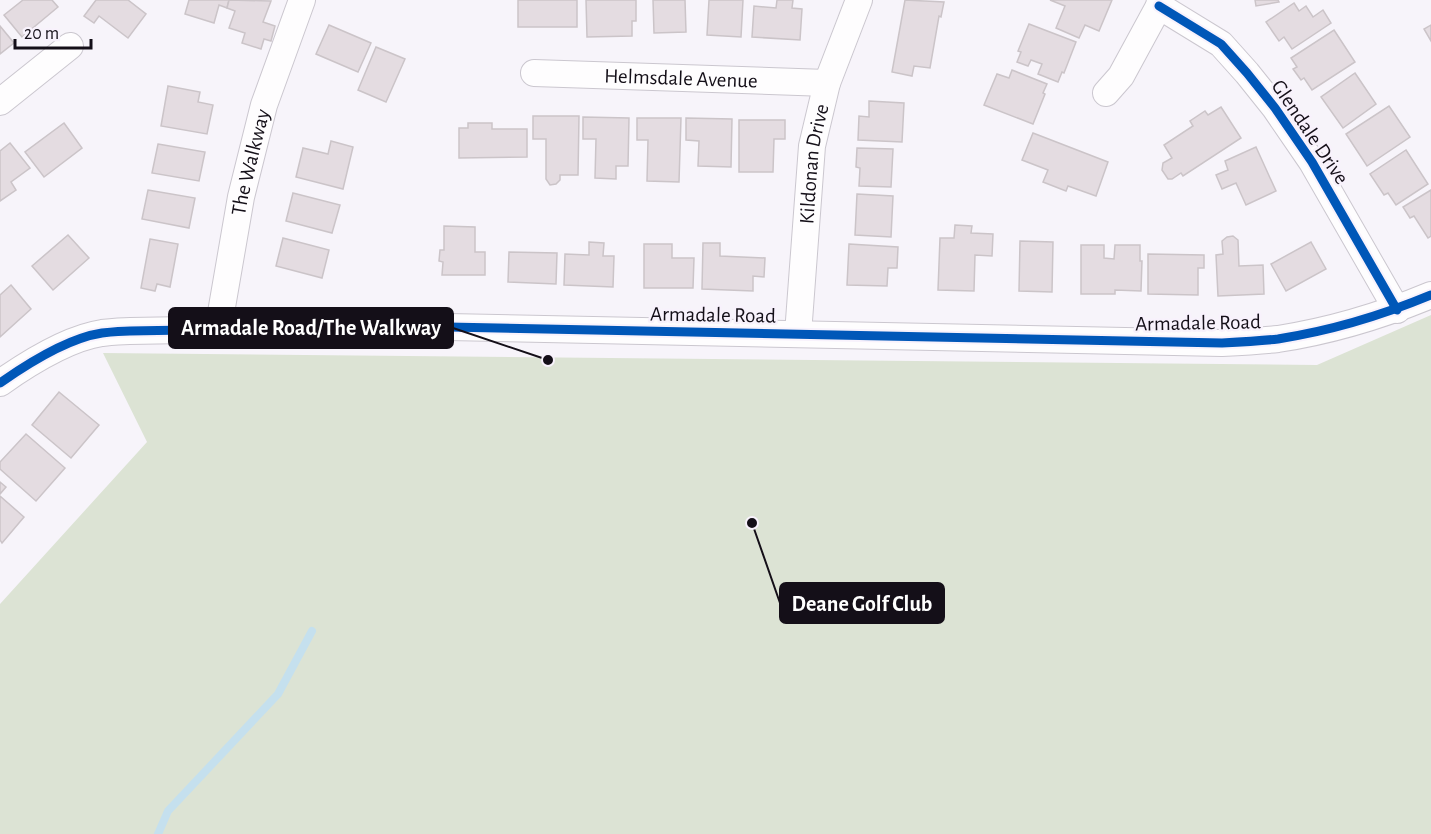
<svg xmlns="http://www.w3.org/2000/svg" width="1431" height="834" font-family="'Alegreya Sans',sans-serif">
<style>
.green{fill:#dce3d4}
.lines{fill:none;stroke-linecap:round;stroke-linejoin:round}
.stream{stroke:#c5e0ee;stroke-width:8}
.building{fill:#e4dce1;stroke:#cbc4c8;stroke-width:1.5}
.minor-casing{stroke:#cbc7cf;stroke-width:28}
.minor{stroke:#fefdfe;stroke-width:26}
.cycleway-casing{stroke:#f8f2fc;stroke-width:13}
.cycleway{stroke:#0057b8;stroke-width:9}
.labels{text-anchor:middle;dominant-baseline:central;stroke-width:5;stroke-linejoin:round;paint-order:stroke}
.street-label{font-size:21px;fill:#140f18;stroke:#f8f2fc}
.leader{fill:none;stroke:#140f18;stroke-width:2}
.callout-dot{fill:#140f18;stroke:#f8f2fc;stroke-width:2}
.callout{fill:#140f18;stroke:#140f18;stroke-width:2}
.callout-label{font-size:22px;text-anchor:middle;font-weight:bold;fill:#fff}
</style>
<rect width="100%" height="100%" fill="#f7f4fa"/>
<path class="green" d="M1431,315V834H0V604L147,442L103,353L1317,365Z"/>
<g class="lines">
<path class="stream" d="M158,834L168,811L278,694L312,631"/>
</g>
<g class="building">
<path d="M23,0H52L58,7L22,37L4,15Z"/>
<path d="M96,0H128L146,14L128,38L99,16L94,23L84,16Z"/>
<path d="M189,0H229L227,8L219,5L214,23L185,14Z"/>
<path d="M229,0L271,1L263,22L275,26L271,41L264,39L261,49L242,43L245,33L229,28L235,11L227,8Z"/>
<rect x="518" y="0" width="59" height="27"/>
<path d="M586,0H636V21H632V36L587,37Z"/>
<path d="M653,0H685L686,32L654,33Z"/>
<path d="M709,0H743L741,37L707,35Z"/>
<path d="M777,0H793L792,8L802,9L800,40L752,37L754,6L776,8Z"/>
<path d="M905,0L944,2L941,17L939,16L930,68L914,66L912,76L892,72Z"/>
<path d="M1050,0H1112L1099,31L1085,25L1079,38L1056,28L1065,6Z"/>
<path d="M1255,0H1278L1279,2L1256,6Z"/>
<path d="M1294,3L1299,11L1306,6L1313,17L1323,10L1331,23L1292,49L1284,37L1279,41L1266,22Z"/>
<path d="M1029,24L1076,42L1064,73L1062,72L1058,82L1038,74L1042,64L1031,60L1028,66L1017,62L1021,52L1018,51Z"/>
<path d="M329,25L371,43L358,72L316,54Z"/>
<path d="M1431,25V41L1424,29Z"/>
<path d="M0,26L14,43L0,54Z"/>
<path d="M1334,30L1355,62L1312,90L1304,78L1301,80L1293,69L1297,67L1291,58Z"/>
<path d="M376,47L405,59L386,102L358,90Z"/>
<path d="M1012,70L1047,84L1043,93L1045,94L1033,124L984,105L997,74L1009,78Z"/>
<path d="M1355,73L1376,104L1343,128L1321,97Z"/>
<path d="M168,86L200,92L198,102L213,105L207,134L161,126Z"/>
<path d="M869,101L904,103L902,142L858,140L859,116L869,117Z"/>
<path d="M1389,106L1410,137L1367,166L1346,134Z"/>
<path d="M1221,107L1241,138L1183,176L1181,173L1172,179H1168L1162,170L1163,163L1172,158L1164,145L1193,126L1190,121L1205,111L1208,115Z"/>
<path d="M533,116H579L578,175H560V180L556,184L550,185L546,179V139H533Z"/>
<path d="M583,117L629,118L628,166H616V179L595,178L596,139H583Z"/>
<path d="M637,118H681L679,182L647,181L648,140H637Z"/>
<path d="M686,118L732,119L731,167L698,166L699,141L686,140Z"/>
<path d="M739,120H785V139H774L773,172H739Z"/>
<path d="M64,123L82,148L44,177L25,152Z"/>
<path d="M468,123H492V129H527V157L459,158V128H468Z"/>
<path d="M1033,133L1108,162L1096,196L1068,186L1066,191L1043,182L1048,170L1022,160Z"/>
<path d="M331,141L353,147L343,189L296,177L303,148L328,154Z"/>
<path d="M10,143L30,168L11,182L16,190L0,201V151Z"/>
<path d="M158,144L205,152L199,181L152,173Z"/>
<path d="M1256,147L1276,191L1246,205L1236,183L1222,189L1216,175L1228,170L1225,161Z"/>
<path d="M857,148L893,149L891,187L859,186L860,168L856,167Z"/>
<path d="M1406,150L1428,184L1396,205L1388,193L1384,195L1370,174Z"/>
<path d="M148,190L195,198L189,228L142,219Z"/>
<path d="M1431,190V236L1428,238L1414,216L1410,218L1403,207Z"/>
<path d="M293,193L340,205L332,233L286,221Z"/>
<path d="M857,194L893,196L891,237L855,235Z"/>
<path d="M955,225L972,226L971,233L993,234L992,256L975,255L974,291L938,290L940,238H954Z"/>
<path d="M444,226L475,227V252H485V275H442L443,262L439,261L440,250H444Z"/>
<path d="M68,235L89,258L53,290L32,266Z"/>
<path d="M1233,236L1238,240L1239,266L1263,265L1264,294L1218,296L1216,255L1223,254L1222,241L1227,237Z"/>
<path d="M283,238L329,250L322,278L276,266Z"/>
<path d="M150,239L178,244L170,287L157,284L155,291L141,288Z"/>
<path d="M1020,241L1053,242L1052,292L1019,291Z"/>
<path d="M589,242L604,243L603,256H614L613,287L564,285L565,254L589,255Z"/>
<path d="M1311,242L1326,269L1286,291L1271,264Z"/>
<path d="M703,243H720V256L765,258L764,277L753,276V291L702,289Z"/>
<path d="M644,244H672V258H694L693,288H644Z"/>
<path d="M849,244L898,247L897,268H888L887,286L847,285Z"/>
<path d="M1081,245H1104V258L1114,259L1115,245H1140V261H1142L1141,291L1115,290V294H1081Z"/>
<path d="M509,252L557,253L556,284L508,282Z"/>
<path d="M1148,254L1204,255V268H1198V295L1148,294Z"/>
<path d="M11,285L31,309L0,337V295Z"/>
<path d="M59,392L99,425L71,458L32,425Z"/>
<path d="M26,434L65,468L36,501L0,469V462Z"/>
<path d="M0,482L6,487L0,494Z"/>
<path d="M0,496L24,517L2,543L0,540Z"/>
</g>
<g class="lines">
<defs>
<g id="minor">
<path d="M1159,6L1221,44L1247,73L1275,108L1312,162L1397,310"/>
<path id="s1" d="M534,73L827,83"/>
<path d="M1106,93L1121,76L1159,6L1160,0"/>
<path d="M0,102L70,46"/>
<path id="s2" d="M218,330L241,197L264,105L302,0"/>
<path id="s3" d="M798,334L812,146L827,83L859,0"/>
<path d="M0,383C27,364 69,338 102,333C111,332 120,331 130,331L399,326L1222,343C1241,342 1260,341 1278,339C1330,331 1383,315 1431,295"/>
</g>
</defs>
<use href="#minor" class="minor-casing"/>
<use href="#minor" class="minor"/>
<defs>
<g id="cycleway">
<path d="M1159,6L1221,44L1247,73L1275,108L1312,162L1397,310"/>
<path d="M0,383C27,364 69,338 102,333C111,332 120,331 130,331L399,326L1222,343C1241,342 1260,341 1278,339C1330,331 1383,315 1431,295"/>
</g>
</defs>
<use href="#cycleway" class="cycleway-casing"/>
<use href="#cycleway" class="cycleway"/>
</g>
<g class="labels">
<g class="street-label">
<text stroke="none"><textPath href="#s1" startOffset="147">Helmsdale Avenue</textPath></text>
<text transform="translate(1310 132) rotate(56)">Glendale Drive</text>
<text stroke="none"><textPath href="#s2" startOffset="171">The Walkway</textPath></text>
<text stroke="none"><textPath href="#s3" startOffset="171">Kildonan Drive</textPath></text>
<text transform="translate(713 315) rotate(1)">Armadale Road</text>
<text transform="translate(1198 323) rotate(-1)">Armadale Road</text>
</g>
</g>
<path class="leader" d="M548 360L453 328M752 523L780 603"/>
<g class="callout-dot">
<circle cx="548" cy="360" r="6"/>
<circle cx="752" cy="523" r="6"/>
</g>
<g class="callout">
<rect x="169" y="308" width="284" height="40" rx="6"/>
<rect x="780" y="583" width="164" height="40" rx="6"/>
</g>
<g class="callout-label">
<text x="311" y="335">Armadale Road/The Walkway</text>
<text x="862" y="611">Deane Golf Club</text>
</g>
<path d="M15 39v9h76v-9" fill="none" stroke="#140f18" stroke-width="3"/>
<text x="24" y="39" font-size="18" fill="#140f18" stroke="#f8f2fc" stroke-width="4.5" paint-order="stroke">20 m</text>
</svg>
